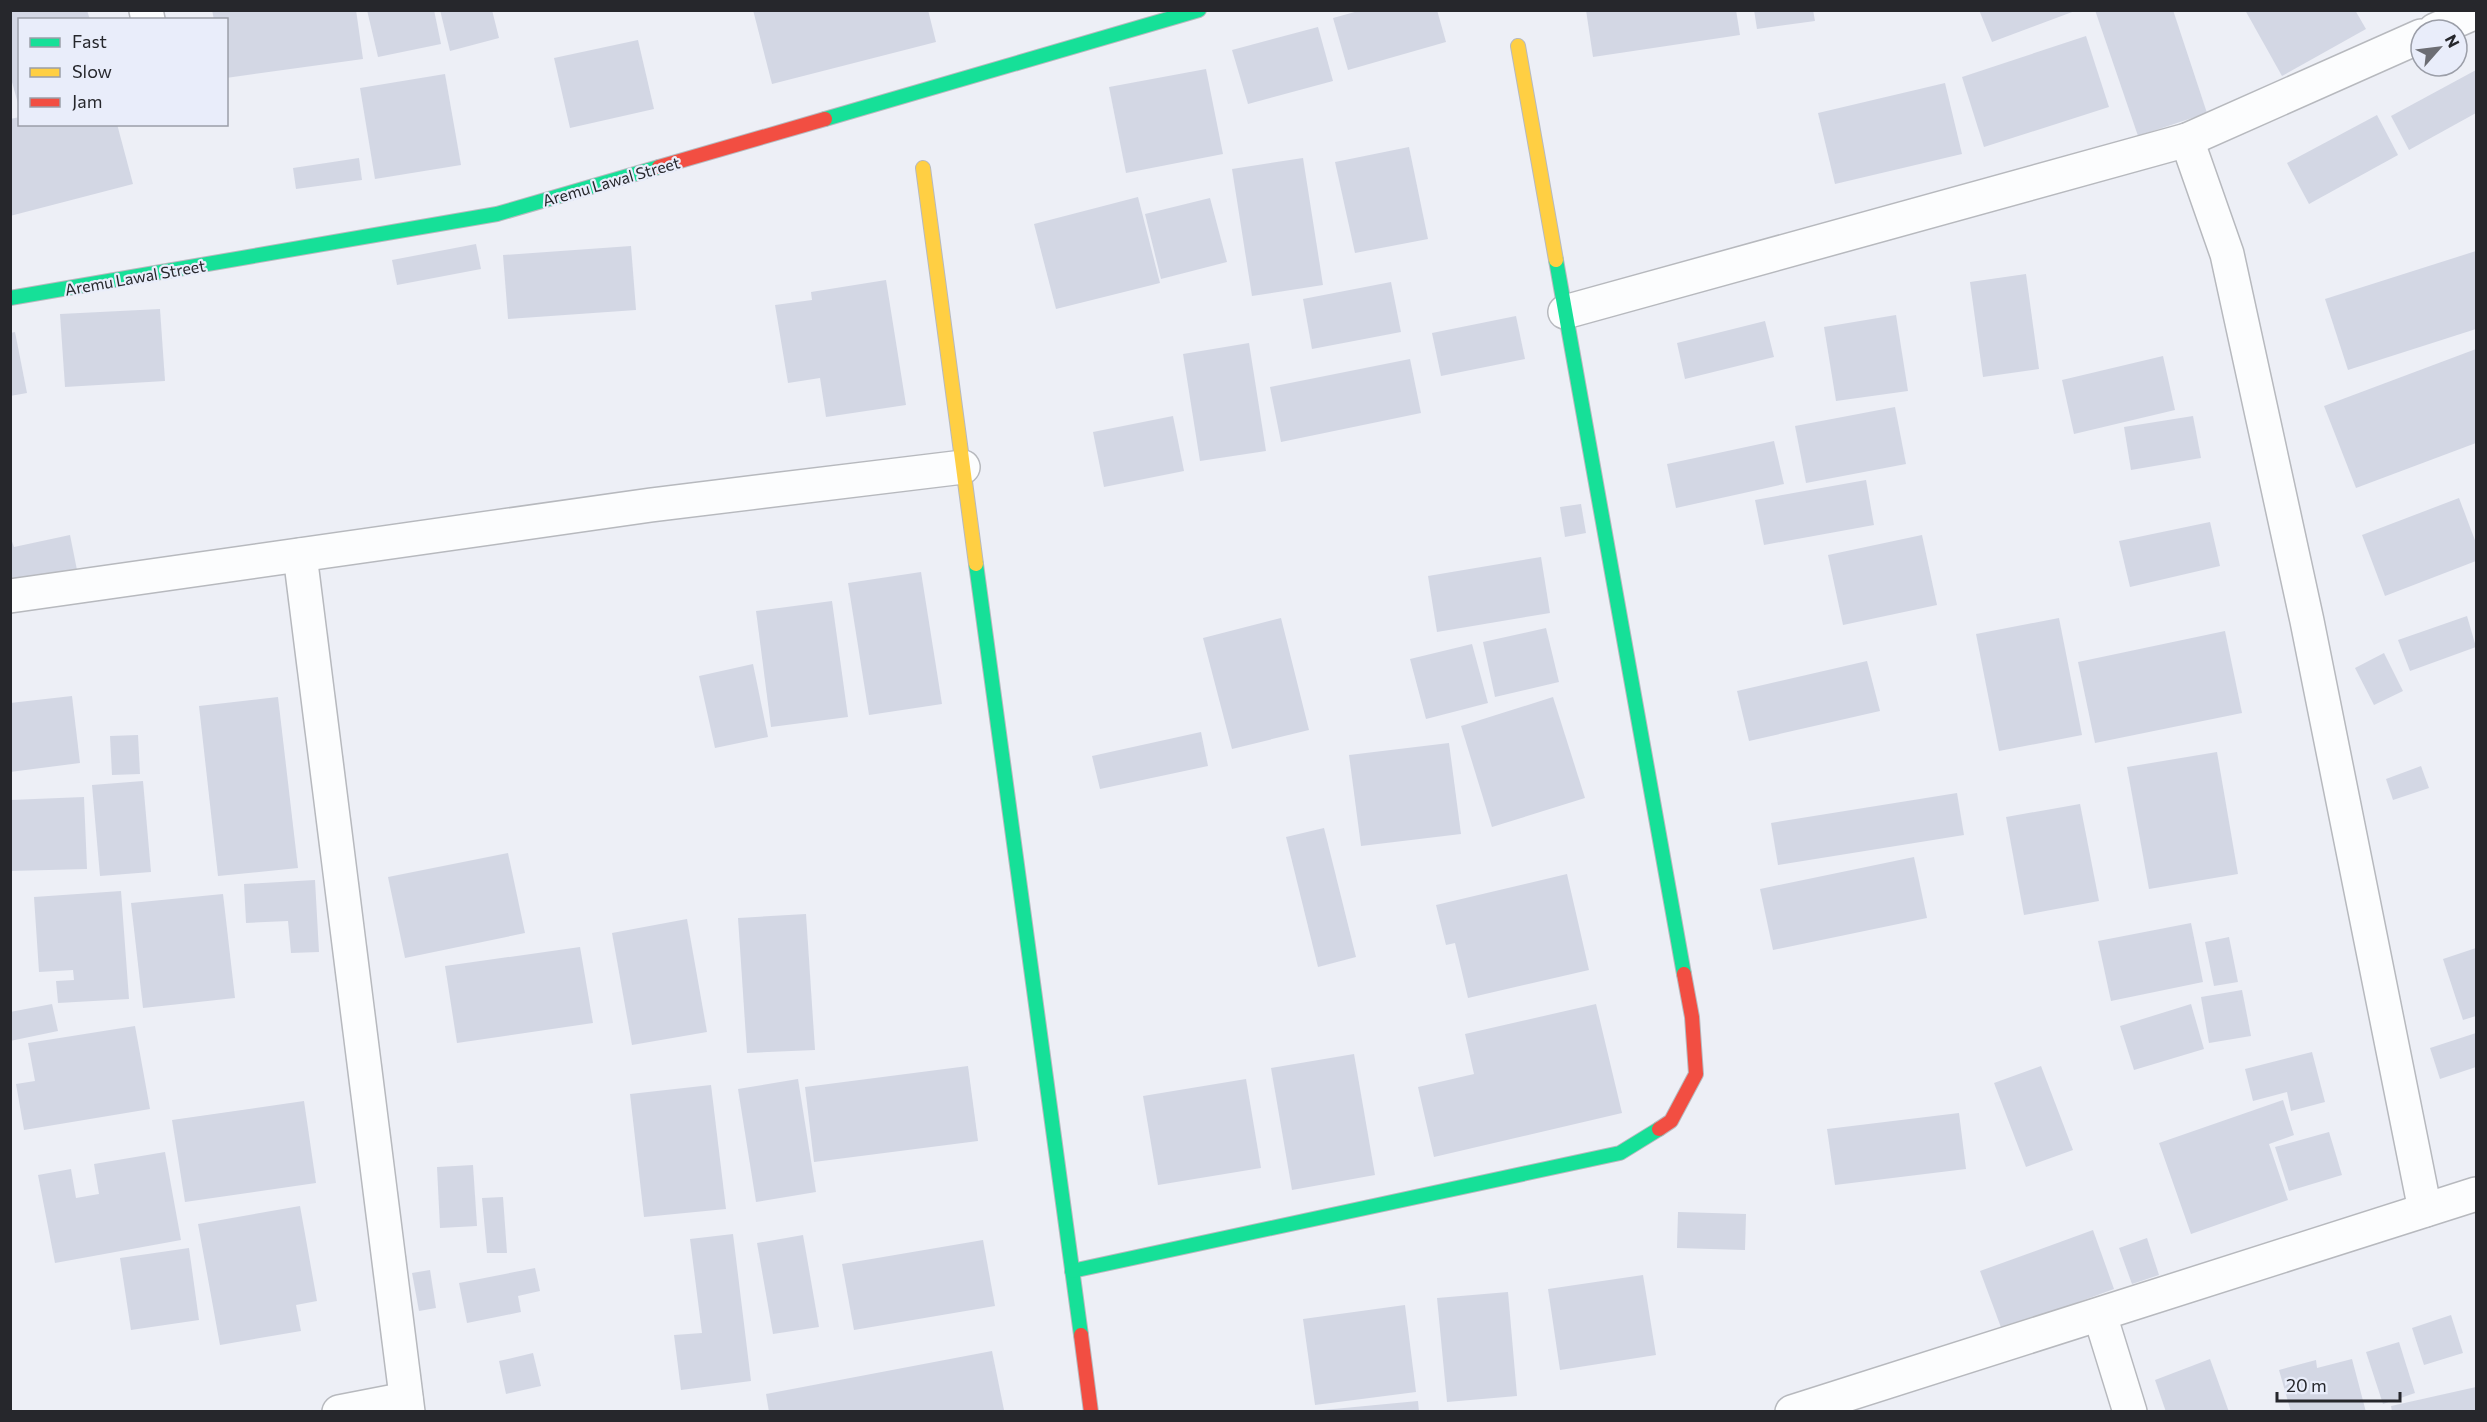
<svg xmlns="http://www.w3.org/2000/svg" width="2487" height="1422" font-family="Commissioner,sans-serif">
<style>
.building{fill:#d3d7e4}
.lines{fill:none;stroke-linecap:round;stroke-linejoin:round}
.street-casing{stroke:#b7b9be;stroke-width:36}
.fast-casing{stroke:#b7b9be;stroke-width:16}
.slow-casing{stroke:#b7b9be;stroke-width:16}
.jam-casing{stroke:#b7b9be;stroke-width:16}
.street{stroke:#fcfdfe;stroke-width:33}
.fast{stroke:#16e098;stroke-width:14}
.slow{stroke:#ffcf43;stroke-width:14}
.jam{stroke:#f24e42;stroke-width:14}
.labels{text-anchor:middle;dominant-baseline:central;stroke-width:4.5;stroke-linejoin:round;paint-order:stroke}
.street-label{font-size:16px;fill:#26272c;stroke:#e9edfa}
</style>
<rect width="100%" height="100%" fill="#edeff6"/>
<g class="building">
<path d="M10,10H87L90,20H20L19,107L10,75Z"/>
<path d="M212,10H356L363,59L226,78V20H214Z"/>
<path d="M367,10H434L441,44L378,57Z"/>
<path d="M440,10H492L499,38L450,51Z"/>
<path d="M753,10H928L936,42L772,84Z"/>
<path d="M1362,10H1437L1446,42L1348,70L1333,18Z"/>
<path d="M1586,10H1736L1740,35L1593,57Z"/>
<path d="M1754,10H1813L1815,21L1757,29Z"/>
<path d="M1979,10H2075V11L1992,42Z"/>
<path d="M2095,10H2173L2207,113L2138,136Z"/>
<path d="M2245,10H2355L2366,29L2282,76Z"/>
<path d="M1318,27L1333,81L1248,104L1232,50Z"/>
<path d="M2086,36L2109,107L1984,147L1962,77Z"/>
<path d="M638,40L654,109L570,128L554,58Z"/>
<path d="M1206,69L1223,154L1126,173L1109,87Z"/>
<path d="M2476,70V113L2409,150L2391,116Z"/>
<path d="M445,74L461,165L375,179L360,88Z"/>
<path d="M1945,83L1962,154L1835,184L1818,113Z"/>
<path d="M2377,115L2398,155L2309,204L2287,163Z"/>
<path d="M20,117V124H117L133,184L10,216V119Z"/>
<path d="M1409,147L1428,239L1355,253L1335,162Z"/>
<path d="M359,158L362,180L296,189L293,168Z"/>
<path d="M1303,158L1323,285L1252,296L1232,169Z"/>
<path d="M1138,197L1160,283L1056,309L1034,224Z"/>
<path d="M1210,198L1227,262L1161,279L1145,214Z"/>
<path d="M476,244L481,269L397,285L392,260Z"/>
<path d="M631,246L636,310L508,319L503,255Z"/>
<path d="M2476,251V329L2348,370L2325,299Z"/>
<path d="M2026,274L2039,369L1983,377L1970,282Z"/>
<path d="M886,280L906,405L826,417L820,378L788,383L775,305L812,300L811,292Z"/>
<path d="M1391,282L1401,332L1312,349L1303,299Z"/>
<path d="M160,309L165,381L65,387L60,314Z"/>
<path d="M1896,315L1908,391L1836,401L1824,327Z"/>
<path d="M1516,316L1525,359L1441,376L1432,333Z"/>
<path d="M1765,321L1774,357L1685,379L1677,343Z"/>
<path d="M15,332L27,393L10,396V333Z"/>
<path d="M1249,343L1266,451L1200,461L1183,354Z"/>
<path d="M2476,349V443L2356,488L2324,406Z"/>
<path d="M2163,356L2175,410L2074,434L2062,380Z"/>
<path d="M1410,359L1421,413L1281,442L1270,387Z"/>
<path d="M1895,407L1906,464L1806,483L1795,426Z"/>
<path d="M1173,416L1184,471L1104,487L1093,432Z"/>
<path d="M2193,416L2201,458L2131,470L2124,427Z"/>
<path d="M1774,441L1784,484L1676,508L1667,464Z"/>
<path d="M1866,480L1874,525L1764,545L1755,500Z"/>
<path d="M2459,498L2476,543V561L2385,596L2362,535Z"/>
<path d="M1581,504L1586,533L1565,537L1560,507Z"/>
<path d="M2210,522L2220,566L2130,587L2119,541Z"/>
<path d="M70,535L77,570L10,584V536L14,547Z"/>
<path d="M1922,535L1937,605L1843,625L1828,555Z"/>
<path d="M1541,557L1550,613L1437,632L1428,576Z"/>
<path d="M921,572L942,704L869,715L848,583Z"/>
<path d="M832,601L848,717L771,727L756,611Z"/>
<path d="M2467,616L2476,647L2410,671L2398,640Z"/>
<path d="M1281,618L1309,730L1232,749L1203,638Z"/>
<path d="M2059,618L2082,735L1999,751L1976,634Z"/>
<path d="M1546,628L1559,682L1495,697L1483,642Z"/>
<path d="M2225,631L2242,713L2095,743L2078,662Z"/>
<path d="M1472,644L1488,703L1426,719L1410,659Z"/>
<path d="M2384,653L2403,691L2374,705L2355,668Z"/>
<path d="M1867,661L1880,711L1749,741L1737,691Z"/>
<path d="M753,664L768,737L715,748L699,676Z"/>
<path d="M72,696L80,763L10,772V703Z"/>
<path d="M278,697L298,868L218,876L199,706Z"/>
<path d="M1553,697L1585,798L1492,827L1461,726Z"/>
<path d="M1201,732L1208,766L1100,789L1092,756Z"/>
<path d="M138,735L140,774L112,775L110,736Z"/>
<path d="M1449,743L1461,834L1361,846L1349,755Z"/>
<path d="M2217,752L2238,874L2149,889L2127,767Z"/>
<path d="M2421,766L2429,788L2393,800L2386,779Z"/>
<path d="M143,781L151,872L100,876L92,785Z"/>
<path d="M1957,793L1964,835L1778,865L1771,823Z"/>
<path d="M84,797L87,869L10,871V800Z"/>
<path d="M2080,804L2099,901L2024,915L2006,817Z"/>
<path d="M1324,828L1356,957L1318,967L1286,837Z"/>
<path d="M508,853L525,933L405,958L388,877Z"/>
<path d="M1914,857L1927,918L1773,950L1760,889Z"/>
<path d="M1567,874L1589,970L1468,998L1455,943L1446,945L1436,905Z"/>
<path d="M315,880L319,952L291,953L288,921L246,923L244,884Z"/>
<path d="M121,891L129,999L58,1003L56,981L74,980L73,970L39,972L34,897Z"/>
<path d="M223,894L235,998L143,1008L131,903Z"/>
<path d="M806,914L815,1050L747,1053L738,918Z"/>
<path d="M687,919L707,1032L632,1045L612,933Z"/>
<path d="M2191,923L2203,982L2111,1001L2098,941Z"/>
<path d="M2229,937L2238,982L2214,986L2205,942Z"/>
<path d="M580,947L593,1023L457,1043L445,966Z"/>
<path d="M2476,948V1016L2463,1020L2443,959Z"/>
<path d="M2242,990L2251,1036L2209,1043L2201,997Z"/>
<path d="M52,1004L58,1031L10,1041V1012Z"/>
<path d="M1596,1004L1622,1113L1434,1157L1418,1087L1474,1074L1465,1034Z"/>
<path d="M2191,1004L2204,1049L2134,1070L2120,1026Z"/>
<path d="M135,1026L150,1109L24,1130L16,1084L35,1081L28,1043Z"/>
<path d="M2476,1033V1067L2440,1079L2430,1048Z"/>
<path d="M2312,1052L2325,1102L2291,1111L2287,1092L2253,1101L2245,1069Z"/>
<path d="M1354,1054L1375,1175L1292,1190L1271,1068Z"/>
<path d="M968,1066L978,1141L814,1162L805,1087Z"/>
<path d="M2041,1066L2073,1150L2026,1167L1994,1083Z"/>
<path d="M798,1079L816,1192L756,1202L738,1089Z"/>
<path d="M1246,1079L1261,1168L1158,1185L1143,1096Z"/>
<path d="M711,1085L726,1209L644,1217L630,1094Z"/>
<path d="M2283,1100L2294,1135L2269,1144L2288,1200L2191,1234L2159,1143Z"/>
<path d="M304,1101L316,1183L185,1202L172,1120Z"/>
<path d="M1959,1113L1966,1169L1835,1185L1827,1129Z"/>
<path d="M2329,1132L2342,1175L2289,1191L2275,1147Z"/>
<path d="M165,1152L181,1240L55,1263L38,1175L71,1169L76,1198L99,1194L94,1164Z"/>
<path d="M473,1165L477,1226L440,1228L437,1167Z"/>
<path d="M503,1197L507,1253H487L482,1198Z"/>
<path d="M300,1206L317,1301L296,1305L301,1331L220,1345L198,1224Z"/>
<path d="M1678,1212L1746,1214L1745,1250L1677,1248Z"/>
<path d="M2093,1230L2114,1289L2002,1330L1980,1271Z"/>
<path d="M733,1234L751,1381L681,1390L674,1335L702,1333L690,1239Z"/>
<path d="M803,1235L819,1327L773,1334L757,1243Z"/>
<path d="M2147,1238L2159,1275L2132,1284L2119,1248Z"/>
<path d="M983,1240L995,1306L854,1330L842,1264Z"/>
<path d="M189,1248L199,1320L131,1330L120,1258Z"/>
<path d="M535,1268L540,1291L518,1296L521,1312L467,1323L459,1283Z"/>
<path d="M430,1270L436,1308L419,1311L412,1273Z"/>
<path d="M1643,1275L1656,1355L1560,1370L1548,1289Z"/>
<path d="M1508,1292L1517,1396L1447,1402L1437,1298Z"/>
<path d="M1405,1305L1416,1392L1315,1405L1303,1319Z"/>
<path d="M2451,1315L2463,1353L2424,1365L2412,1328Z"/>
<path d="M2399,1342L2415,1393L2383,1404L2366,1352Z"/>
<path d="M992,1351L1004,1410L769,1412L766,1394Z"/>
<path d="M533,1353L541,1386L506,1394L499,1361Z"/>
<path d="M2210,1359L2229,1412H2166L2155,1380Z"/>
<path d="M2352,1359L2366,1412H2291L2279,1370L2316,1360L2317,1368Z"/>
<path d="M2476,1387V1412H2392L2391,1406Z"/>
<path d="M1418,1401L1419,1412H1323V1410Z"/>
</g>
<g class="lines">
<defs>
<g id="street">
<path d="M146,10L148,20"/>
<path d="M2435,30L2476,12"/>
<path d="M2187,140L2227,254L2307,621L2425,1210"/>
<path d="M1565,312L2187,140L2421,36"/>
<path d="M300,555L408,1412"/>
<path d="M10,596L651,505L963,467"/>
<path d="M2100,1315L2130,1412"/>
<path d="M339,1412L406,1399"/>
<path d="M1792,1412L2476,1194"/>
</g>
<g id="fast">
<path d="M825,119L1199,10"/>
<path d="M1556,260L1684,974"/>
<path d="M10,298L497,214L659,167"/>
<path d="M976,564L1081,1335"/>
<path d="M1072,1271L1620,1153L1659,1129"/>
</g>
<g id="slow">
<path d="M1518,46L1556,260"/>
<path d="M923,168L976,564"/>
</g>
<g id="jam">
<path d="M659,167L825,119"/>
<path d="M1659,1129L1671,1121L1696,1074L1692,1017L1684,974"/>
<path d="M1081,1335L1091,1412"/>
</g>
</defs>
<use href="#street" class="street-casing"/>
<use href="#fast" class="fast-casing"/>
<use href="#slow" class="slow-casing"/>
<use href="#jam" class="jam-casing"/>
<use href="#street" class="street"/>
<use href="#fast" class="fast"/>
<use href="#slow" class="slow"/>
<use href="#jam" class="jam"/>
</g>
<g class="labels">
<g class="street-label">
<text transform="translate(611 181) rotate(-16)">Aremu Lawal Street</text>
<text transform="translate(135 277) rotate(-10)">Aremu Lawal Street</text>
</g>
</g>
<rect width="2487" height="1422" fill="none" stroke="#26272c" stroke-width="24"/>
<rect x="18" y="18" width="210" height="108" fill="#e9edfa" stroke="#9b9ea8" stroke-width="1.5"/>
<rect x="30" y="38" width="30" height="9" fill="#16e098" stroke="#9b9ea8" stroke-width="1.5"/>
<text x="72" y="48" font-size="18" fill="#26272c">Fast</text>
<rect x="30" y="68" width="30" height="9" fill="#ffcf43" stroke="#9b9ea8" stroke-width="1.5"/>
<text x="72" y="78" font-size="18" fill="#26272c">Slow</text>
<rect x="30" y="98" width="30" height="9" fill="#f24e42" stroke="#9b9ea8" stroke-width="1.5"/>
<text x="72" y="108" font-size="18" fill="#26272c">Jam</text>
<g transform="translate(2439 48) rotate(62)"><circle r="28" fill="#e9edfa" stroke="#9b9ea8" stroke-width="1.5"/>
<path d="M0-4.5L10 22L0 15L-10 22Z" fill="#6c6d73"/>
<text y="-9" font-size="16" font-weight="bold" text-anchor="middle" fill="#26272c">N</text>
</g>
<path d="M2277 1392v9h123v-9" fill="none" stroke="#26272c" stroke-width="3"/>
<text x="2286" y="1392" font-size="18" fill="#26272c" stroke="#e9edfa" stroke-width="4.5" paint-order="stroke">20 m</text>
</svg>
